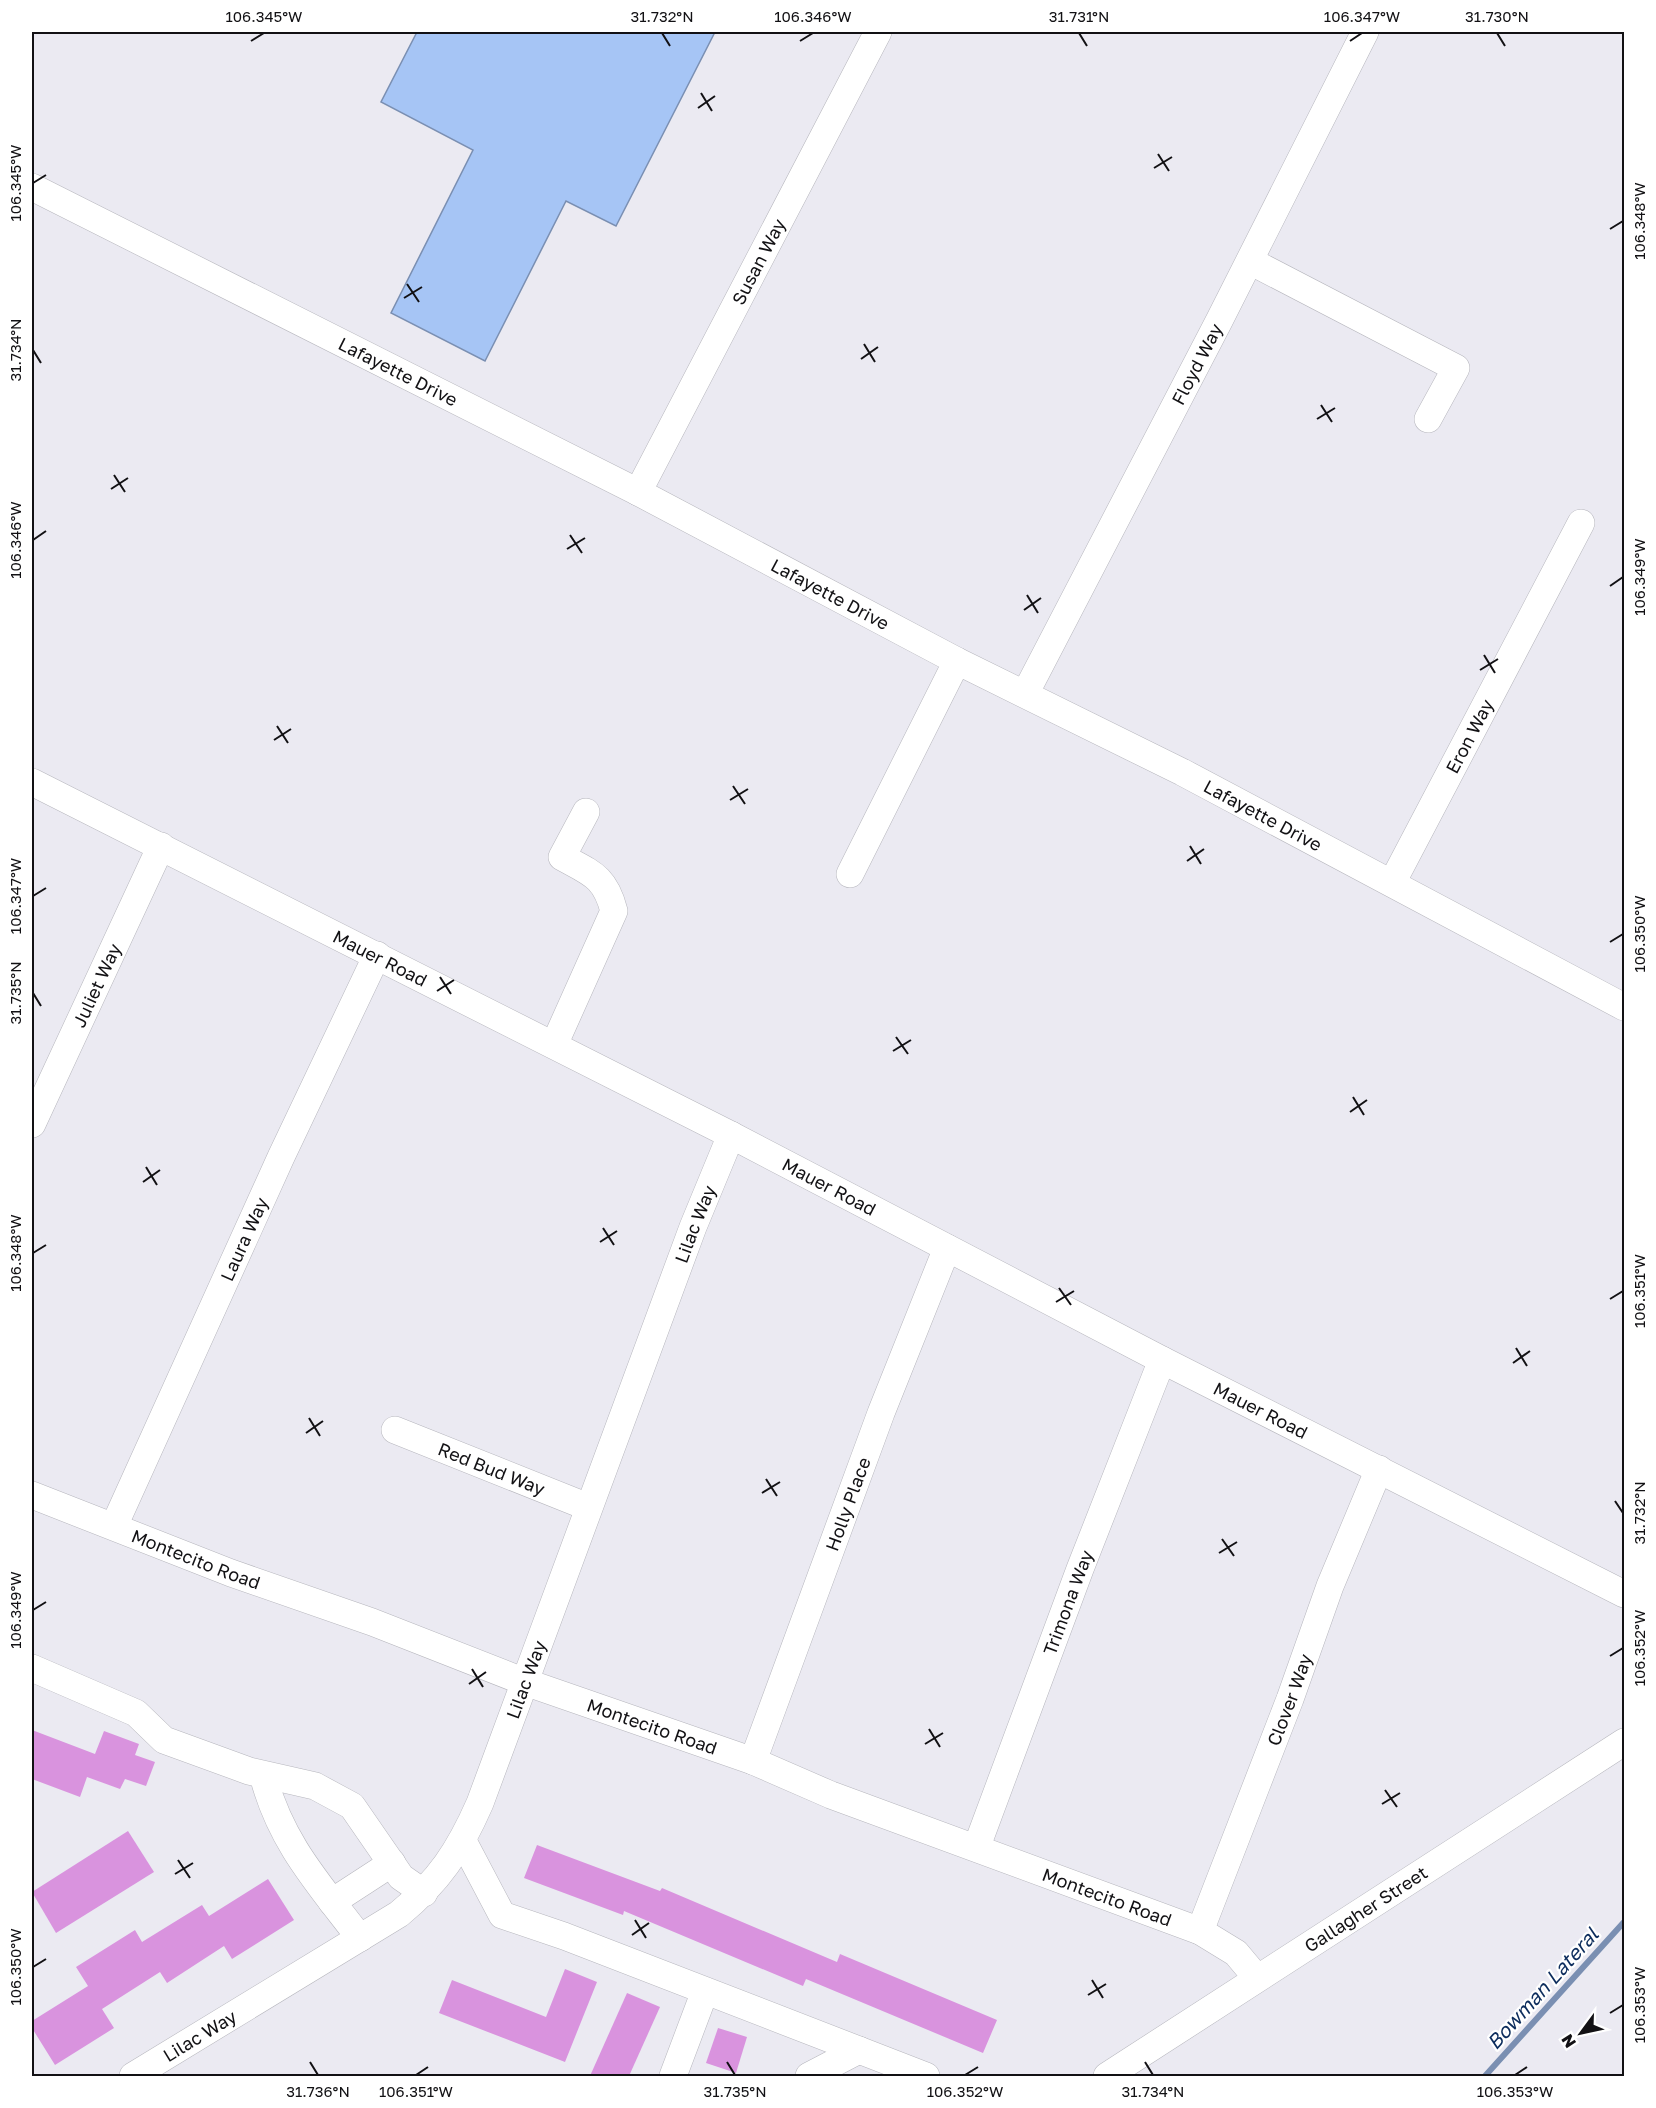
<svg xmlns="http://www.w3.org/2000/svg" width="1656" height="2108" font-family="'Golos Text',sans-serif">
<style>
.water{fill:#a6c5f5;stroke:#7a8fb2;stroke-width:1.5}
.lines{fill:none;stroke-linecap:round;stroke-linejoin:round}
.stream{stroke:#7a8fb2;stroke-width:6}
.building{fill:#d993de}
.minor-casing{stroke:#b6b6bd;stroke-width:28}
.minor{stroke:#fff;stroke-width:27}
.ticks{fill:none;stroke:#121114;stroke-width:2}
.labels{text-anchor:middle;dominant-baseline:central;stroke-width:4.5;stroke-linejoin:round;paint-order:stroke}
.street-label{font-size:18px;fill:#121114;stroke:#fff}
.water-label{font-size:20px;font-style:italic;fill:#0c2c5c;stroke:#fff}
.neatline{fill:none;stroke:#121114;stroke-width:2}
.ticks-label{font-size:15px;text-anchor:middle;fill:#121114}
</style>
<rect width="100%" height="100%" fill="#ebeaf2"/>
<path class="water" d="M417,32H715L616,226L566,201L485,361L391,313L473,150L381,102Z"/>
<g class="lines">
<path class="stream" d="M1485,2076L1624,1922"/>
</g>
<g class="building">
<path d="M32,1730L95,1754L104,1731L139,1744L135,1755L155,1762L146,1786L125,1779L120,1789L87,1777L80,1797L32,1779Z"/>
<path d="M128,1831L154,1872L56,1933L32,1892Z"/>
<path d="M537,1845L660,1891L662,1888L837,1962L840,1954L997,2020L983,2053L806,1979L803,1986L624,1911L623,1915L524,1878Z"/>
<path d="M268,1879L294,1920L232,1959L224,1946L167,1983L160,1972L102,2009L114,2028L55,2065L32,2028V2021L88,1986L76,1967L135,1930L142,1942L202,1905L209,1916Z"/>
<path d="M565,1969L597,1982L565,2062L439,2013L452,1980L546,2017Z"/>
<path d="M627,1993L660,2007L629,2076H590Z"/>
<path d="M718,2028L747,2037L736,2073L706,2063Z"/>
</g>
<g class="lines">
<defs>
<g id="minor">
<path id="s1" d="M32,187L638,492L957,661L1182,772L1624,1007"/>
<path d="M1250,261L1456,368L1428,419"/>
<path id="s2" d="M638,492L878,32"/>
<path id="s3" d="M1025,694L1219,321L1365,32"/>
<path id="s4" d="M32,782L731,1135L1162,1360L1624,1594"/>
<path d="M850,874L957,661"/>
<path id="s5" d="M1392,883L1581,523"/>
<path d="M554,1045L614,911C605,876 591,873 562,857L586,812"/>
<path id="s6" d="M32,1124L161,846"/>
<path id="s7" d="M395,1430L588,1507"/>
<path id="s8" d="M32,1495L231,1573L372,1622L525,1682L753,1761L831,1795L1200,1931L1236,1953L1257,1978"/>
<path id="s9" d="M114,1526L281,1157L377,955"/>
<path d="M32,1668L136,1713L164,1740L249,1771L315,1786L352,1806L401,1877L424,1893"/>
<path id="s10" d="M753,1761L881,1413L947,1248"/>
<path d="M263,1775C280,1842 319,1884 360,1938"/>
<path d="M463,1841L502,1915L564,1936L926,2076"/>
<path id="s11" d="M977,1846L1080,1569L1162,1360"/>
<path d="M332,1902L392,1863"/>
<path id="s12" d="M1200,1931L1290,1699L1330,1586L1379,1469"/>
<path id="s13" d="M133,2076L399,1914C439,1881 459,1851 480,1803L693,1227L731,1135"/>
<path d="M673,2076L705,1991"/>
<path d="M809,2076L859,2050"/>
<path id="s14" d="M1107,2076L1624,1742"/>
</g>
</defs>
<use href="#minor" class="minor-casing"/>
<use href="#minor" class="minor"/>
</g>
<path class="ticks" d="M662,33L670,46M1079,33L1087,46M1497,33L1505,46M251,41L264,33M800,41L813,33M1350,41L1362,33M701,93L712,111M698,108L715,96M1158,154L1169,171M1154,168L1172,157M33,183L46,175M1610,229L1623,221M407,284L419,302M404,298L422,287M864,344L875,362M33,350L41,363M861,359L878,347M1321,405L1332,422M1317,419L1335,408M114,475L125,492M111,489L128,478M570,535L582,553M33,540L46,531M567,549L585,538M1610,586L1623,577M1027,595L1038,613M1024,610L1041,598M1484,655L1495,673M1480,670L1498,659M277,726L288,743M274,740L291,729M733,786L745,804M730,800L748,789M1190,846L1201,864M1187,861L1204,849M33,896L46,888M1610,942L1623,934M440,977L451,994M437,991L454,980M33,993L41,1006M896,1037L908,1054M893,1051L911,1040M1353,1097L1364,1115M1350,1112L1367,1100M146,1167L157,1185M143,1182L160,1170M603,1228L614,1245M600,1242L617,1231M33,1253L46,1245M1059,1288L1071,1305M1610,1299L1623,1291M1056,1302L1074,1291M1516,1348L1527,1366M1513,1363L1530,1351M309,1418L320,1436M306,1433L323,1421M766,1479L777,1496M762,1493L780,1482M1615,1501L1623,1513M1222,1539L1234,1556M1219,1553L1237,1542M33,1610L46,1602M1610,1656L1623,1648M472,1669L483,1687M469,1684L486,1672M929,1729L940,1747M925,1744L943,1733M1385,1790L1397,1807M1382,1804L1400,1793M178,1860L190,1878M175,1874L193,1863M635,1920L646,1938M632,1935L649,1923M33,1967L46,1959M1092,1980L1103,1998M1088,1995L1106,1984M1610,2013L1623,2005M310,2062L318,2075M727,2062L735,2075M1145,2062L1153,2075M416,2075L428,2067M965,2075L978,2067M1515,2075L1527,2067"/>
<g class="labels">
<g class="street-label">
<text stroke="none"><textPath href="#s2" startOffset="260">Susan Way</textPath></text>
<text stroke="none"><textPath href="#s3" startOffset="372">Floyd Way</textPath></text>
<text stroke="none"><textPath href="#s1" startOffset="410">Lafayette Drive</textPath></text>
<text stroke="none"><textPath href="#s1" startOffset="896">Lafayette Drive</textPath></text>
<text stroke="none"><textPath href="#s5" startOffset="166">Eron Way</textPath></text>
<text stroke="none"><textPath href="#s1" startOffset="1382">Lafayette Drive</textPath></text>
<text stroke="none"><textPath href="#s4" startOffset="390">Mauer Road</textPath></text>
<text stroke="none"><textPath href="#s6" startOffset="153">Juliet Way</textPath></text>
<text stroke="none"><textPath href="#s4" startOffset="894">Mauer Road</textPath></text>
<text stroke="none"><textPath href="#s13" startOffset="1068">Lilac Way</textPath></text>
<text stroke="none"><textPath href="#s9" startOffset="315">Laura Way</textPath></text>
<text stroke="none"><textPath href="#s4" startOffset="1380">Mauer Road</textPath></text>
<text stroke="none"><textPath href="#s7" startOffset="104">Red Bud Way</textPath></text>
<text stroke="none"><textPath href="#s10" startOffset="274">Holly Place</textPath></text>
<text stroke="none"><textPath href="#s8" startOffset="176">Montecito Road</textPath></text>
<text stroke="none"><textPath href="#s11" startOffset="260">Trimona Way</textPath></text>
<text stroke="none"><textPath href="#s13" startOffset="582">Lilac Way</textPath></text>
<text stroke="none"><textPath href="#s12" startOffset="248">Clover Way</textPath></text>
<text stroke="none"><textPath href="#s8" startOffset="662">Montecito Road</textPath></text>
<text stroke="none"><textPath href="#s8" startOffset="1148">Montecito Road</textPath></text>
<text stroke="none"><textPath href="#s14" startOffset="308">Gallagher Street</textPath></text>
<text stroke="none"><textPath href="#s13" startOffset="78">Lilac Way</textPath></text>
</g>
<g class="water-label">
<text transform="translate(1542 1988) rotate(-48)">Bowman Lateral</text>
</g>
</g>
<rect width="1656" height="2108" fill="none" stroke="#ffffff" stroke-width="66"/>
<g transform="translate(1581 2033) rotate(237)" stroke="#ffffff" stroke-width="4.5" paint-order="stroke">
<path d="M0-4.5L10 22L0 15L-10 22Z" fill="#121114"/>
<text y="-9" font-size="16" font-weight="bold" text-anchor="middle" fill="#121114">N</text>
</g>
<rect x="33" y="33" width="1590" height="2042" class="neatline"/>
<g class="ticks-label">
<text x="264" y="22">106.345°W</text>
<text x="662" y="22">31.732°N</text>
<text x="813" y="22">106.346°W</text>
<text x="1079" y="22">31.731°N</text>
<text x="1362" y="22">106.347°W</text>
<text x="1497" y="22">31.730°N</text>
<text transform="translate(16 183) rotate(-90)" y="5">106.345°W</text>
<text transform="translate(1640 221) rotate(-90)" y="5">106.348°W</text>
<text transform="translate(16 350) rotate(-90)" y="5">31.734°N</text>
<text transform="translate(16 540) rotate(-90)" y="5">106.346°W</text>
<text transform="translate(1640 577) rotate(-90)" y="5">106.349°W</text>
<text transform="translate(16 896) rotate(-90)" y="5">106.347°W</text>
<text transform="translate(1640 934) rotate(-90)" y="5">106.350°W</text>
<text transform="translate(16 993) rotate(-90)" y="5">31.735°N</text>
<text transform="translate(16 1253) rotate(-90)" y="5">106.348°W</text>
<text transform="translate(1640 1291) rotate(-90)" y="5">106.351°W</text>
<text transform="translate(1640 1513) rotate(-90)" y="5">31.732°N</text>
<text transform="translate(16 1610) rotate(-90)" y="5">106.349°W</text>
<text transform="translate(1640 1648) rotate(-90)" y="5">106.352°W</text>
<text transform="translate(16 1967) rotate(-90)" y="5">106.350°W</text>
<text transform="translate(1640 2005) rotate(-90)" y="5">106.353°W</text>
<text x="318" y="2097">31.736°N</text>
<text x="416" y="2097">106.351°W</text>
<text x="735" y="2097">31.735°N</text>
<text x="965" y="2097">106.352°W</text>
<text x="1153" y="2097">31.734°N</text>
<text x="1515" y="2097">106.353°W</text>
</g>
</svg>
